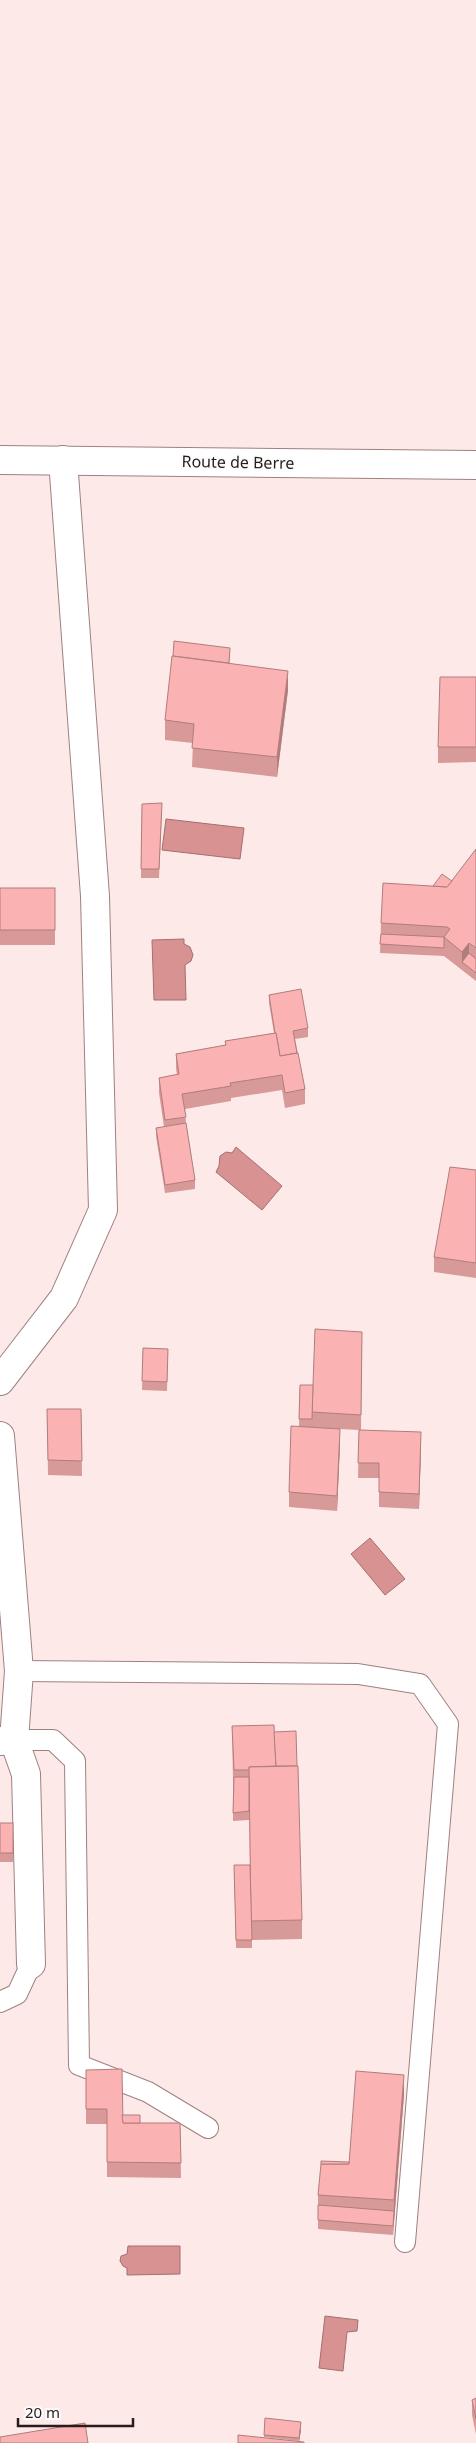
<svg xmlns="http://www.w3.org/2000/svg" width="476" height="2443" font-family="'Noto Sans',sans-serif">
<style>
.water{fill:#d89292;stroke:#a36f6f}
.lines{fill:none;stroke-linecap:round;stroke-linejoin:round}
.service-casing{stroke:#9f8080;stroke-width:22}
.minor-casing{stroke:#9f8080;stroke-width:30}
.primary-casing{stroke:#9f8080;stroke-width:30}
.service{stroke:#fff;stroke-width:20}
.minor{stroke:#fff;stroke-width:28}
.primary{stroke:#fff;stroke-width:28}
.wall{fill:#d89999}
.shaded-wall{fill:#b07d7d}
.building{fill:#fbb2b2;stroke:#b07d7d}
.labels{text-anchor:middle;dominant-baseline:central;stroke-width:5;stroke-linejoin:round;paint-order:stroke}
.street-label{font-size:16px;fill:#281c1c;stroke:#fcfcfc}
</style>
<rect width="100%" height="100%" fill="#fee9e9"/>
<g class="water">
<path d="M166,819L244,828L240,859L162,850Z"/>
<path d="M184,939V944L190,947L193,955L191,961L185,965L186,1000H154L152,940Z"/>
<path d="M236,1147L282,1186L262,1210L216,1172L219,1166L220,1156L226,1152L232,1153Z"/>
<path d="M370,1538L405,1579L385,1595L351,1554Z"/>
<path d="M128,2246H180V2274L127,2275V2268L123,2266L120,2261L121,2256L127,2254Z"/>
<path d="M325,2316L358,2320L357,2331L347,2332L343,2371L319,2368Z"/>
</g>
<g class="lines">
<defs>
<g id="service">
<path d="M19,1671L358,1674L420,1684L448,1724L405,2242"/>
<path d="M14,1740H53L75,1761L79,2065L148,2092L208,2128"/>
<path d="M0,2002L17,1994L31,1964"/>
</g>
<g id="minor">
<path d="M0,1381L64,1298L103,1210L95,896L63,460"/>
<path d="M0,1436L19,1671L14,1740L0,1741"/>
<path d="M14,1740L26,1774L31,1964"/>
</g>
<path id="primary" d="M0,460L476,465"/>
</defs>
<use href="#service" class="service-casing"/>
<use href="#minor" class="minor-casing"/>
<use href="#primary" class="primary-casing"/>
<use href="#service" class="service"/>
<use href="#minor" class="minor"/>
<use href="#primary" class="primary"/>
</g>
<g class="wall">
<path d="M230,657L229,663L288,690L277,777L192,767L193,743L165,740V720Z"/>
<path d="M476,677V762L438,763V747Z"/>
<path d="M142,804L162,812L159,878H141Z"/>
<path d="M476,849V981L444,956L380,953L381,923L433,886L452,881Z"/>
<rect x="0" y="888" width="55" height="57"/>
<path d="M269,995L308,1028V1037L295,1039L305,1089V1104L285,1108L282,1090L231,1098V1101L185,1109L186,1123L195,1180V1189L165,1193L156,1136V1128L164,1127L159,1093V1078L177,1075L176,1069V1054L225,1045V1041L274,1033L269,1003Z"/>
<path d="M476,1170V1278L434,1272V1257Z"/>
<path d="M362,1332L361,1430L421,1447L419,1509L379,1507V1478H358L359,1430L321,1428L340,1444L337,1511L289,1507V1492L299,1427L300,1385H313Z"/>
<path d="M143,1348L168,1349L167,1391L142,1390Z"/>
<path d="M47,1409H81L82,1476L48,1475Z"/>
<path d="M232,1726L274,1732L302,1920V1939L252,1940V1948H236L234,1865H250L249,1790V1820L233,1821V1782Z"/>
<rect x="0" y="1823" width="13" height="39"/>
<path d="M86,2070L122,2115L140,2123H180L181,2178L107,2177V2124H86Z"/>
<path d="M404,2094L393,2235L318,2229V2195L349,2162Z"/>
<path d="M476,2398V2434L472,2415V2400Z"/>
<path d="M265,2418L301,2430L299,2441L264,2437Z"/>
</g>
<g class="shaded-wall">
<path d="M288,671V690L277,777V757Z"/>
<path d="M469,943V962H462V952Z"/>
<path d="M340,1429V1444L337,1511V1496Z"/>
<path d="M421,1432V1447L419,1509V1494Z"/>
<path d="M404,2075V2094L393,2235L394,2200Z"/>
<path d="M301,2422V2430L299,2443V2438Z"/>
</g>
<g class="building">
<path d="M174,641L230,648L229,663L173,656Z"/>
<path d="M172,656L288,671L277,757L192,748L194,724L165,720Z"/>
<path d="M440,677H476V747H438Z"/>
<path d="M162,803L159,869H141L142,804Z"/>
<path d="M476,849V948L469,943L462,952L444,937L450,929L447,927L381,923L383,883L447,887Z"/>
<path d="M442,874L452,881L447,887L433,886Z"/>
<rect x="0" y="888" width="55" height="42"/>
<path d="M381,934L444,937V948L380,944Z"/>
<path d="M469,953L476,959V973L462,962Z"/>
<path d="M301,989L308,1028L293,1031L297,1053L280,1056L276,1033H275L269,995Z"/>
<path d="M276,1033L280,1056L298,1053L305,1089L285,1093L282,1075L230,1083L231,1086L182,1094L186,1117L165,1120L159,1078L179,1074L176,1054L226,1045L225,1041Z"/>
<path d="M186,1123L195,1180L165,1185L156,1128Z"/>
<path d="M450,1167L476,1170V1263L434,1257Z"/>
<path d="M315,1329L362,1332L361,1415L312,1412Z"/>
<path d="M143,1348L168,1349L167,1382L142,1381Z"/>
<path d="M300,1385H313L312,1419H299Z"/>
<path d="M47,1409H81L82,1461L48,1460Z"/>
<path d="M291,1426L340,1429L337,1496L289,1492Z"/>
<path d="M359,1430L421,1432L419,1494L379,1492V1463H358Z"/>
<path d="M274,1725L276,1766L249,1767V1770H234L232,1726Z"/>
<path d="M296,1731L297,1766H276L274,1732Z"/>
<path d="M298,1766L302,1920L251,1921L249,1767Z"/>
<path d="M234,1777H249V1811L233,1813Z"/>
<rect x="0" y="1823" width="13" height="30"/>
<path d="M234,1865H250L252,1940H236Z"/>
<path d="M122,2069L123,2123H180L181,2163L107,2162V2109H86V2070Z"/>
<path d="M356,2071L404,2075L394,2200L318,2195L321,2164H349Z"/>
<path d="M122,2115H140V2123H123Z"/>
<path d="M321,2161L349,2162V2164H321Z"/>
<path d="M318,2205L394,2211L393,2226L318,2220Z"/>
<path d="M476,2398V2419L472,2400Z"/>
<path d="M265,2418L301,2422L299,2438L264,2435Z"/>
<path d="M85,2423L88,2443H0V2437Z"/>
<path d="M238,2435L304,2442V2443H238Z"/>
</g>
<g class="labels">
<g class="street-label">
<text transform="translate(238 462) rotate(1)">Route de Berre</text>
</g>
</g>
<path d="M18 2418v8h115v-8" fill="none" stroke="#281c1c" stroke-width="2.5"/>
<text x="25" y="2418" font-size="15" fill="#281c1c" stroke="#fcfcfc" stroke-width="4" paint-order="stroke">20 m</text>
</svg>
